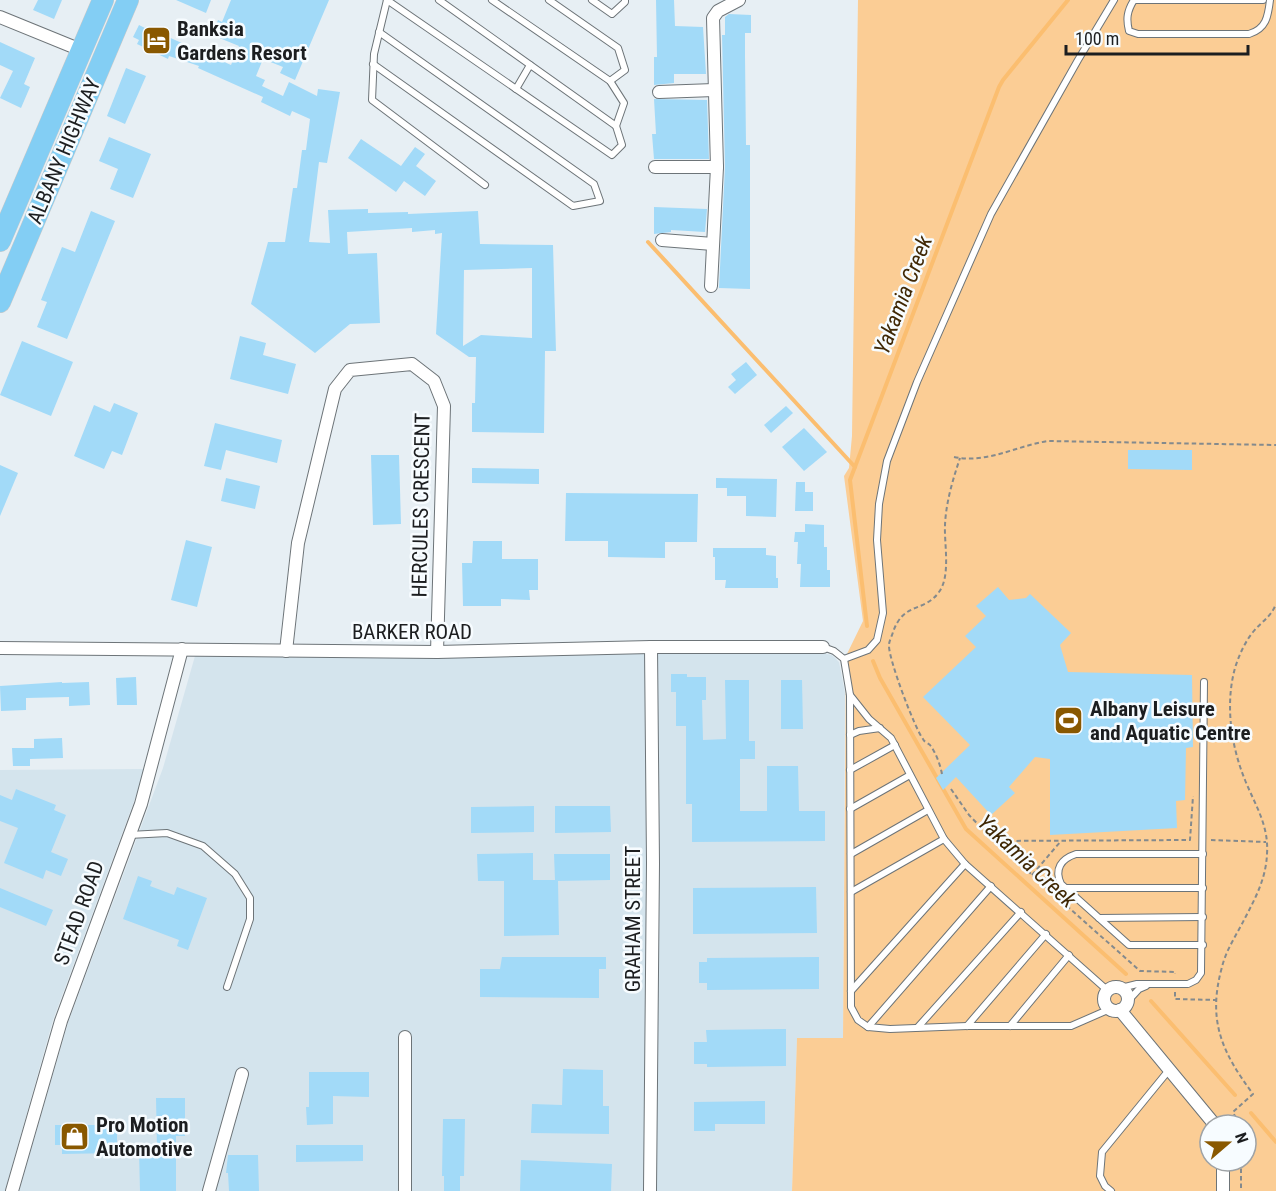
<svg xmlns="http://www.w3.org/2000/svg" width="1276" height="1191" font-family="'Roboto Condensed',sans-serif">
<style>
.built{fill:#d4e4ed}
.green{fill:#fbcd95;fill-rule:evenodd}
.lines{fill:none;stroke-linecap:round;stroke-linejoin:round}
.stream{stroke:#fbbe70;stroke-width:4}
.building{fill:#a2daf8;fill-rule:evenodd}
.service-casing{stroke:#6d7478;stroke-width:8}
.minor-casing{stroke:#6d7478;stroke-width:14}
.trunk-casing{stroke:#c9c9c9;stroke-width:22}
.path{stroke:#848a8d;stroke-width:2;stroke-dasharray:4.5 3;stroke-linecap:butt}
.service{stroke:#fff;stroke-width:6}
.minor{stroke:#fff;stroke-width:12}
.trunk{stroke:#83cef4;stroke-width:21}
.labels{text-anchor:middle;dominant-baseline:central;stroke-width:5;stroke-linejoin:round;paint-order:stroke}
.poi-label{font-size:21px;font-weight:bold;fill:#1c1e20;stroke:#f7fcff;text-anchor:start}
.street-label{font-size:21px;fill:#1c1e20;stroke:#f7fcff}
.water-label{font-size:22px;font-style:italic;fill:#402805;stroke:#f7fcff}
</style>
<rect width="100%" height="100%" fill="#e7eff4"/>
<g class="built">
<path d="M823,653L832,655L839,662L845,693L843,1038L797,1039L792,1191H19L68,1023L163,768L195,656Z"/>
<path d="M146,769L53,1020L5,1191H0V770Z"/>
</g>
<path class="green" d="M858,0H1276V1191H792L797,1038H843L846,656L863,621L844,476L849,468L852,436ZM1210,1125H1246V1161H1210Z"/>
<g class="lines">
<g class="stream">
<path d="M648,242L855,467"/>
<path d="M867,626L850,480L999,87L1003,80L1068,0"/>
<path d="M873,661L880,678L966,829L1126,974"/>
<path d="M1151,1001L1235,1095"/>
<path d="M1251,1113L1276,1142"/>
</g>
</g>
<g class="building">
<path d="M38,0H62L54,19L33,10Z"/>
<path d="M176,0H211L206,13Z"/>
<path d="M231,0H329L295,80L280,73L283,67L263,59L256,76L265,80L262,86L283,96L289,82L317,96L318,89L340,92L327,163L319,162L309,242L330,243L328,210L368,209V213L408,212V214L478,211L480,244L553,245L556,351H545L544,433L472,432V403H475L476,357H469L436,334L442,233L435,234V230L412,232V228L347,232L348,254L377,253L380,323L350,324L315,353L251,304L268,242H285L293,188H297L302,150H306L310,119L292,111L290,116L261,102L263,97L198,68L199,66L169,56L168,59L137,44L139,40L133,37L139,25L145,28L146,27L231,65L239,46L212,35L218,20L222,22ZM532,268V338L481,335L463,346L464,270Z"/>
<path d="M656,0H674L675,26L703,27L706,74H674V83L654,85V57H657Z"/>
<path d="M729,14L751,15V33H745V56L746,145H750V289L719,288L725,167L722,35H725V17Z"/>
<path d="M0,42L35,58L24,84L30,87L21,108L0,98L13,71L0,65Z"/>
<path d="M126,68L146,76L125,124L107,116Z"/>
<path d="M654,99L707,100L709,159H654L652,134H656Z"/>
<path d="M109,137L151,154L133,198L110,189L118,169L99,161Z"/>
<path d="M361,139L401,166L415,147L425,154L416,166L436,181L425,196L404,181L396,192L348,158Z"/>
<path d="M654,207L707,209L705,232L671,230V232L654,234Z"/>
<path d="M91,211L115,221L67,339L37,327L47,302L41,300L62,247L75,252Z"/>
<path d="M240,336L266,343L263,355L296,364L288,394L230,379Z"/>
<path d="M22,341L73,362L51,416L0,395Z"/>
<path d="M746,362L757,375L735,394L728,387L736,380L731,374Z"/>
<path d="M114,403L138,413L122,455L112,451L104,469L74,456L94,405L110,412Z"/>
<path d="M786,406L793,413L771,433L764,425Z"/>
<path d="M215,423L282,440L277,463L226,450L221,470L204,466Z"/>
<path d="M804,428L827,452L804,471L782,447Z"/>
<path d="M1128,450H1192V470L1128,469Z"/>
<path d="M371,455H399L401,524L373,525Z"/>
<path d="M0,465L18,473L0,516Z"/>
<path d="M472,468L539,469V484L472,483Z"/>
<path d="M226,478L260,486L255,509L221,501Z"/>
<path d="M716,478L777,479L776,517L746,516V496H727V488H716Z"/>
<path d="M796,482H805V492H813V511H795Z"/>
<path d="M566,493L698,494L697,542H665V558L608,557V541H565Z"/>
<path d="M805,524L824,525V547H827V570H830V587H800L801,564H797L798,542H794L795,532H805Z"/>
<path d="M186,540L212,547L197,607L171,600Z"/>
<path d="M473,541H502V559H538V590H529L530,600L501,599V606H463L462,563H472Z"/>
<path d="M713,548H766V555L776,556V578H778V588H725L726,580H715V557H713Z"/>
<path d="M998,587L1009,600L1026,598L1030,594L1071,633L1060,645L1068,672L1192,675L1193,747L1186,748L1185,800L1176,801L1177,828L1050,835V759L1035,757L1009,787L1015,793L991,815L956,777L943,790L936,778L970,745L923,697L976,647L965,636L986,616L976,606Z"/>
<path d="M671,674H687V677H706V700H702L703,740L726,739L725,680H749V741H755V759H740V811H767V766H798L799,811H825V841L692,842V804H686V726H676V692H671Z"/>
<path d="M136,677L137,705H117L116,678Z"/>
<path d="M781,680H802L803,729H781Z"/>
<path d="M62,682V683L89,682L90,705L69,706V697L26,698V710L1,711L0,686Z"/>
<path d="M62,738L63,758L30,759V766H13L12,748H34V739Z"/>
<path d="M16,789L56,805L54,810L66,815L51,852L68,859L61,876L46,870L43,879L4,863L18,828L0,821V795L12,800Z"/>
<path d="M534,806V832L471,833V807Z"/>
<path d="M555,806H610L611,832L555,833Z"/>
<path d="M533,853V880H555L554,854H610V880L558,881L559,935L504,936V881H478L477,854Z"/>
<path d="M138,876L152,881L150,886L174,895L177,887L207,898L188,950L177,946L179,940L123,919Z"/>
<path d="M816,887L817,933L693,934V888Z"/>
<path d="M0,888L53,910L46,926L0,907Z"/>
<path d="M502,957H606V969H599V998L480,997V969H500Z"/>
<path d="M819,957V989L707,990V983H699V962H707V958Z"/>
<path d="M786,1029V1066L707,1067V1064H694V1042H707L706,1030Z"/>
<path d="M563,1069L603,1070V1106H609V1134L531,1133L532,1104L562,1105Z"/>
<path d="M309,1072H369V1097L333,1096V1124L307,1125L306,1107H309Z"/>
<path d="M156,1098H185V1136H176V1191H140L139,1150H157Z"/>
<path d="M765,1101V1124H715V1131H694V1102Z"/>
<path d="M443,1119H465L464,1176H460V1191H444V1176H442Z"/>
<path d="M55,1125H117V1153L62,1154V1145H55Z"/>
<path d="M296,1145H363V1161L296,1162Z"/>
<path d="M228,1155H258L259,1191H229L228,1173H226Z"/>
<path d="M521,1160L612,1164L611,1191H520Z"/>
</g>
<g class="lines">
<defs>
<g id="service">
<path d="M387,0L612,155L622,145L616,126L439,0"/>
<path d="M387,0L374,54L372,100L485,185"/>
<path d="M492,0L610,81L624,103L616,126"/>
<path d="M549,0L618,48L625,70L610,81"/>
<path d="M592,0L612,14L625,2V0"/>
<path d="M1134,0C1127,11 1126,19 1129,31L1138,34H1249C1266,29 1268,17 1270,0"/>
<path d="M1134,0H1263"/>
<path d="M373,64L573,206L600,201L594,184L379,32"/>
<path d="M516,89L530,65"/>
<path d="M823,647L834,651L844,659L850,695L851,1007L858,1020L868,1027L890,1029L967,1026H1071L1110,1009"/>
<path d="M844,659L868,650L877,640L883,613L877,540L879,504L887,461L917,382L991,214L1078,60L1114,0"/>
<path d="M850,695L869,719L891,738L944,839L965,864L1107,990"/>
<path d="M850,735L859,731L880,728"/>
<path d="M850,770L895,745"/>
<path d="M850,809L910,775"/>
<path d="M129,835L167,833L203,846L235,874L250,898V919L227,987"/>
<path d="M851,854L928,810"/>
<path d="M1066,888H1203"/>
<path d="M851,892L944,839"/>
<path d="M1099,918L1203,917"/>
<path d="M1203,945H1129L1061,884C1054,869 1061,859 1076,854H1203"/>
<path d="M1121,988L1137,984H1188L1196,980L1201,973L1204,682"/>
<path d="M851,991L965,864"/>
<path d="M1127,1002L1139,989L1146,986"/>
<path d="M967,1026L1046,934"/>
<path d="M1010,1026L1069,955"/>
<path d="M868,1027L991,886"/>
<path d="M918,1027L1021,912"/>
<path d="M1111,1191L1105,1186L1100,1176L1102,1152L1169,1070"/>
</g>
<g id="minor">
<path d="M0,17L81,50"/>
<path d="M659,92L714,90"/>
<path d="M655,167H717"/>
<path d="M662,240L713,244"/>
<path d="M711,286L717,167L713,18L718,11L739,0"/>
<path d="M0,648L437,652L651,647H823"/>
<path d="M286,651L298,543L335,389L350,370L412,364L434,381L444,406L437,652"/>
<circle cx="1116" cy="999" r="12"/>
<path d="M1120,1010L1215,1125"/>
<path d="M1223,1161V1191"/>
<path d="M12,1191L61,1021L141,804L182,649"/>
<path d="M209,1191L242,1074"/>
<path d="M405,1191V1037"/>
<path d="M650,1191L653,863L651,647"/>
</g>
<g id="trunk">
<path d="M0,241L103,0"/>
<path d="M0,302L128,0"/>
</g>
</defs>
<use href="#service" class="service-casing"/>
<use href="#minor" class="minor-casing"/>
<use href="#trunk" class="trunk-casing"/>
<g class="path">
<path d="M954,457C986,464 1016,446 1048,441L1276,445"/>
<path d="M942,774C940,764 936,753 930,745C928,743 924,742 923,739C915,729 888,658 889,645C889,641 892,636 893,632C904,601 924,613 939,592C951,576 944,543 945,525C946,502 953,479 960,458"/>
<path d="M951,789L969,815L994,841L1140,971L1175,972V974"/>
<path d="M1211,840L1266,842"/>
<path d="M994,841L1190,840L1193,796"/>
<path d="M1032,875L1061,841"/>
<path d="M1175,992V999L1216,1000"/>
<path d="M1239,1125L1233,1112L1253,1094C1222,1052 1207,1021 1222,967C1226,950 1237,934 1245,918C1256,897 1266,878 1267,854C1269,825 1255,805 1245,780C1231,746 1225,704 1235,668C1239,655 1245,642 1253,632C1261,622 1271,617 1276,604"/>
<path d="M1241,1161V1191"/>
</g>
<use href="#service" class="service"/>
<use href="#minor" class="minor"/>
<use href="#trunk" class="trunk"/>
</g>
<defs>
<symbol id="hotel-square" viewBox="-11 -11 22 22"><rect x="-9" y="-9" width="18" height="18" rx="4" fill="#895800" stroke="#f7fcff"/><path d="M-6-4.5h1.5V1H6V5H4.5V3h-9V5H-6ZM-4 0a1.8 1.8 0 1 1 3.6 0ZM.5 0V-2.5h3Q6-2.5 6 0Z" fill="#fff"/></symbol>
<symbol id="stadium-square" viewBox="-11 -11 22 22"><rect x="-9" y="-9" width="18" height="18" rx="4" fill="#895800" stroke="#f7fcff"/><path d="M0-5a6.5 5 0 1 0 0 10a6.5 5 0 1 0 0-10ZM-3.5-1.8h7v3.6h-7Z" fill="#fff"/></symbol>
<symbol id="shop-square" viewBox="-11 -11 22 22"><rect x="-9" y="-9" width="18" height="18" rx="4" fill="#895800" stroke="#f7fcff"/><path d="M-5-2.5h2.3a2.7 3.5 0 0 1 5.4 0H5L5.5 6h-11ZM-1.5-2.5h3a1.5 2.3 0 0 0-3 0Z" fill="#fff"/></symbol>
</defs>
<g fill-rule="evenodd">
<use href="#hotel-square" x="140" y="24" width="33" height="33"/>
<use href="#stadium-square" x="1052" y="704" width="33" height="33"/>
<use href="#shop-square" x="58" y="1120" width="33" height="33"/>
</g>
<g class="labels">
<g class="poi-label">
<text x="177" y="29">Banksia<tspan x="177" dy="24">Gardens Resort</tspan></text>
<text x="1090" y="709">Albany Leisure<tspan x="1090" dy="24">and Aquatic Centre</tspan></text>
<text x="96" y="1125">Pro Motion<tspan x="96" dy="24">Automotive</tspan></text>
</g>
<g class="street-label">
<text transform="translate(64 151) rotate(-67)">ALBANY HIGHWAY</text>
<text transform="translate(421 505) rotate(-89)">HERCULES CRESCENT</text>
<text x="412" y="632">BARKER ROAD</text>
<text transform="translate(79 913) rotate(-70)">STEAD ROAD</text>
<text transform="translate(633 919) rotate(-90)">GRAHAM STREET</text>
</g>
<g class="water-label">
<text transform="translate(903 295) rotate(-69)">Yakamia Creek</text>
<text transform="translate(1027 861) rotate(43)">Yakamia Creek</text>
</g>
</g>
<g transform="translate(1228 1143) rotate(70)"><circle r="28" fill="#f7fcff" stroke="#9fa3a6" stroke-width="1.5"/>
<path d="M0-4.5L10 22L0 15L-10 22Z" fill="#895800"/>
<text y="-9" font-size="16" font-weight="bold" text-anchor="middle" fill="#1c1e20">N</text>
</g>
<path d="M1066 45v9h182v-9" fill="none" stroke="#1c1e20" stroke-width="3"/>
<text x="1075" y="45" font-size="18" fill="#1c1e20" stroke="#f7fcff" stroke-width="4.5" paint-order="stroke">100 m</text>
</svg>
